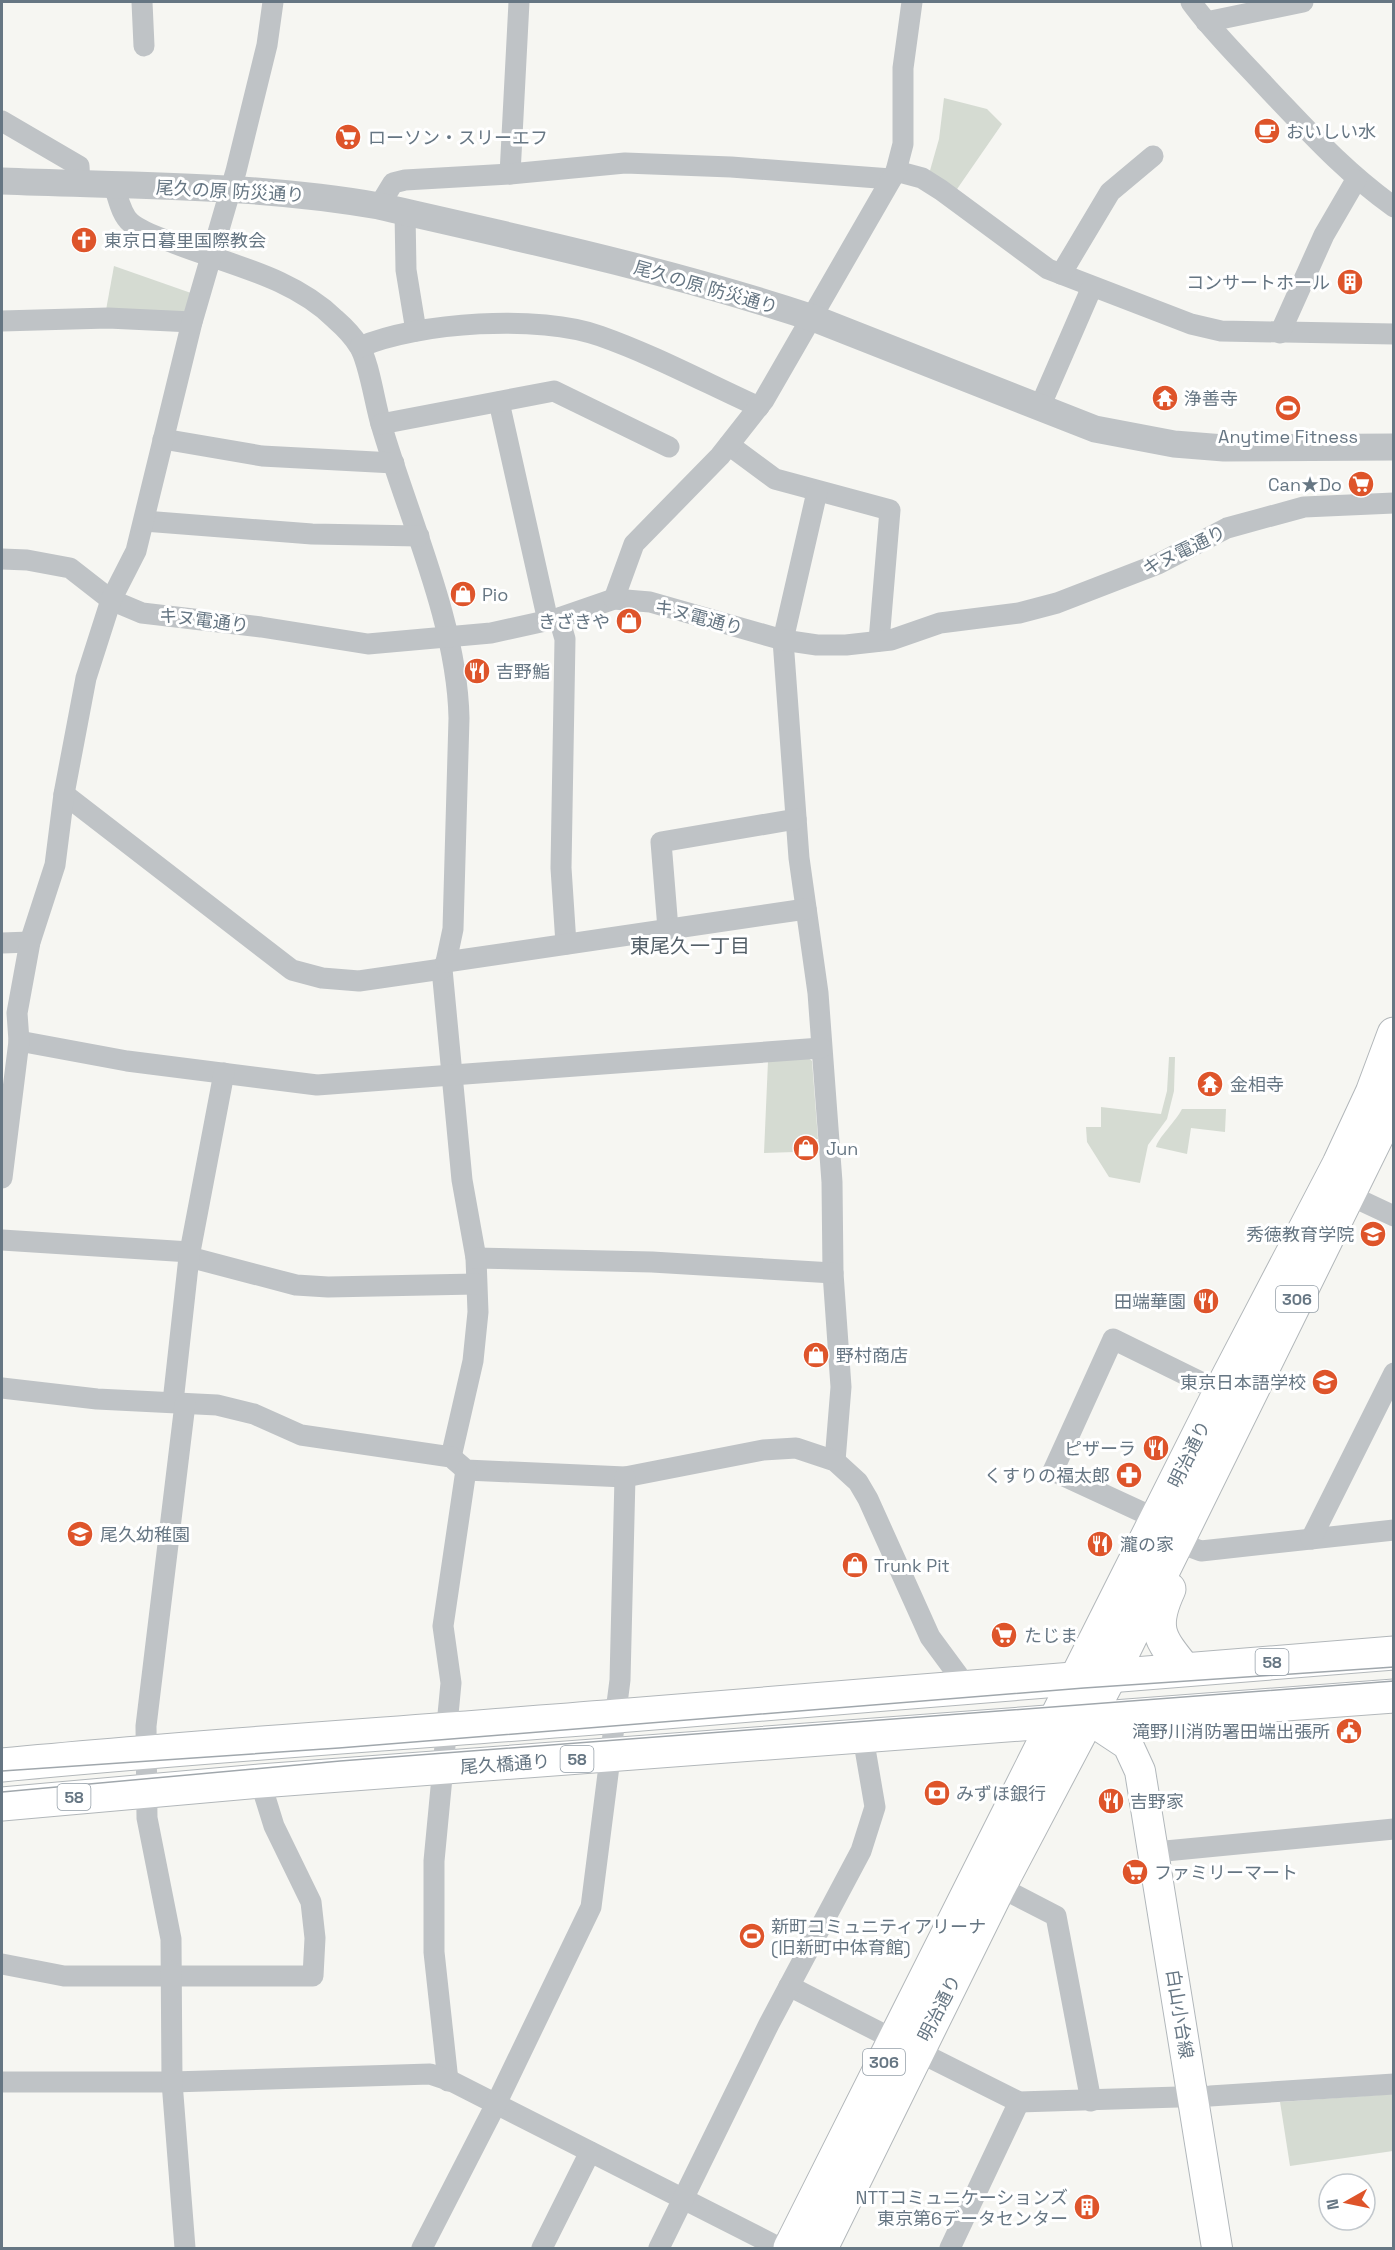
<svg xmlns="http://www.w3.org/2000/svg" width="1395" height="2250" font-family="'Space Grotesk','Noto Sans JP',sans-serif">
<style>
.green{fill:#d5dbd2}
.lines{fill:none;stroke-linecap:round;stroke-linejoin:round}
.secondary-casing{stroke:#b1b7bb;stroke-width:32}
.primary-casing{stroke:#b2b7ba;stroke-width:35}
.minor{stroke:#bfc3c6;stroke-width:21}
.tertiary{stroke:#bfc3c6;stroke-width:27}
.secondary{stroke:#fff;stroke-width:30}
.primary{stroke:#fff;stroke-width:33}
.tram{stroke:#a0a7ac;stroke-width:1.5}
.labels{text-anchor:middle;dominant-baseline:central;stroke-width:6;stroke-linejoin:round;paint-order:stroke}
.shield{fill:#fff;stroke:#949fa8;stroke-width:1.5}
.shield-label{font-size:16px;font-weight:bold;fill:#667683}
.poi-label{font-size:18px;fill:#667683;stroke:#fff;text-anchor:start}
.street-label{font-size:18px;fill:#667683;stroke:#fff}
.neighbourhood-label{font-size:20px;fill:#535f68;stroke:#fff}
</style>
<rect width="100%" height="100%" fill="#f6f6f2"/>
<g class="green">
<path d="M944,98L987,109L1002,124L955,192L929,174L939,139Z"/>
<path d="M114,266L191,293L184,314L106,310Z"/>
<path d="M807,1057L812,1061L818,1139L795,1140V1152L764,1153L768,1061Z"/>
<path d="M1169,1057H1175L1174,1091L1167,1119L1148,1145L1140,1183L1109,1177L1087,1142L1086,1127H1101V1107L1161,1114L1167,1091Z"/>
<path d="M1182,1109H1226L1225,1132L1191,1128L1187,1154L1156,1147C1158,1138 1176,1121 1182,1109Z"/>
<path d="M1393,2094V2151L1290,2166L1280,2102Z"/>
</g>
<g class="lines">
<defs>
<path id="secondary" d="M1078,1712L1128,1745L1140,1771L1217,2248"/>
<g id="primary">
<path d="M1169,1589C1151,1628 1159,1638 1184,1669"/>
<path d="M2,1765C206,1745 412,1733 617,1716C876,1695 1135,1673 1394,1653"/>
<path d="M2,1804L260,1781L1394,1696"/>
<path d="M790,2248L1220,1392L1339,1164L1372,1093L1394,1034"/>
<path d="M821,2248L999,1887L1125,1648L1394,1102"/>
</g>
</defs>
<use href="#secondary" class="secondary-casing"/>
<use href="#primary" class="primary-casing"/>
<g class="minor">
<path d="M142,2L144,46"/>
<path d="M1191,2C1214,34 1243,61 1270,91C1311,134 1345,172 1394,207"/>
<path d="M1206,22L1303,2"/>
<path d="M2,121L79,166L80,184"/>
<path d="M896,171L922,178L941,190L1048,269L1191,324L1221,331L1394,334"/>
<path d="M510,174L519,2"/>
<path d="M114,186C118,197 121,215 131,223C143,233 161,238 176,244C230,265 292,277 335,319C343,326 353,336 359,346C369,361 375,405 381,424C408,517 457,621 459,718L453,929L446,962L442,969L462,1180L476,1258L478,1312L473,1361L451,1457"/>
<path d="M379,206L393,183L405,180L510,174L625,163L731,167L891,179"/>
<path d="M405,212L406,270L416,331"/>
<path d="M1061,274L1110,192L1153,156"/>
<path d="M2,321L108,318L192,322"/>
<path d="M1280,333L1324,235L1356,180"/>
<path d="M360,347C418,322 540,314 600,336C654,355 706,383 759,407"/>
<path d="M499,402L548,621"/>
<path d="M1039,409L1092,287"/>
<path d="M381,424L554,391L669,447"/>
<path d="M163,439L262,456L394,463"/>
<path d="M729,445L775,479L890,510L879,641"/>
<path d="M817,492L783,640L799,858L818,993L832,1182L833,1273L841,1387L835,1461"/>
<path d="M144,521L312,534L419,536"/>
<path d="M2,559L27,560L70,568L111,600L142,613L261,627L368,644L491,633L559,618L614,599L650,602L783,640L817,645H846L891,640L940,623L1019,613L1057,603L1158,564L1227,528L1304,507L1394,503"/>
<path d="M614,599L634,544L720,456L764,400L896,171L903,144V68L912,2"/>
<path d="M559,618L565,639L561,868L566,944"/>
<path d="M64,794L292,970L322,978L359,981L442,969"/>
<path d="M668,929L661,842L796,819"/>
<path d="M2,943L30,942"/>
<path d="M446,962L806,909"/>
<path d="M19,1041L127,1061L317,1085L821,1048"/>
<path d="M2,1178L19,1041L17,1013L30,942L55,865L64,794L86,678L111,600L136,551L192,322L236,171L267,45L273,2"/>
<path d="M1349,1195L1394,1216"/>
<path d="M2,1240L190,1252"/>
<path d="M189,1257L296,1285L328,1287L476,1284"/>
<path d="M476,1258L652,1262L833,1273"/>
<path d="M2,1388L97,1399L217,1405L254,1414L301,1435L451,1457L466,1470L625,1477L763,1450L796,1448L835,1461L858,1482L868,1499L930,1637L958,1675L959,1686"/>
<path d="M1229,1396L1113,1339L1053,1471L1157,1519L1177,1542L1201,1551L1394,1530"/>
<path d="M173,1402L189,1257L224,1073"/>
<path d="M1311,1539L1394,1373"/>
<path d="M1155,1852L1394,1829"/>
<path d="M990,1882L1056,1916L1091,2101"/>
<path d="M2,1964L64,1976H313L315,1938L311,1902L274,1826L260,1781"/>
<path d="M789,1986L895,2040"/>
<path d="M917,2051L1019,2102L1210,2096L1394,2084"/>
<path d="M448,2081L434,1952V1861L451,1683L443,1626L466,1470"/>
<path d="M2,2082H172L430,2074L451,2081L780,2248"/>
<path d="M185,2248L172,2082L171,1939L147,1818L146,1726L185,1404"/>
<path d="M422,2248L496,2104L591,1907L620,1680L625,1477"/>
<path d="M542,2248L590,2152"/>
<path d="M659,2248L769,2024L861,1851L875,1807L863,1737"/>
<path d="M950,2248L1019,2102"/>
</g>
<path class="tertiary" d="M2,181C127,186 255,184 379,206C524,239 671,271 813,318L1095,429L1174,444L1224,448L1394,447"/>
<use href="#secondary" class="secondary"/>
<use href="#primary" class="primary"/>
<g class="tram">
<path d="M2,1771L339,1748L1084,1688L1394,1667"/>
<path d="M2,1792L340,1761L1394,1681"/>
</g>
</g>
<defs>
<symbol id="cafe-disc" viewBox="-11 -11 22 22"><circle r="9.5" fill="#de542a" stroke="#fff"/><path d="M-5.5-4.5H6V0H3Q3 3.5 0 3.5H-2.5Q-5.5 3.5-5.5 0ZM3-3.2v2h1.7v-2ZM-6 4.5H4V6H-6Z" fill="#fff"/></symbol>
<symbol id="supermarket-disc" viewBox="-11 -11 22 22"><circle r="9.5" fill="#de542a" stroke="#fff"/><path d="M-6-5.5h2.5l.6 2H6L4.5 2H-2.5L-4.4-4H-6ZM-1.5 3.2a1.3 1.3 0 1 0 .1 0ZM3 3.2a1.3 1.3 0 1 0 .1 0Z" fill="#fff"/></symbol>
<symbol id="church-disc" viewBox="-11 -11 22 22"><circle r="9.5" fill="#de542a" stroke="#fff"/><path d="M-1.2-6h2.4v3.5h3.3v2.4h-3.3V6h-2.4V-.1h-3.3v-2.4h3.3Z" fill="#fff"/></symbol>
<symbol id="building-disc" viewBox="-11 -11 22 22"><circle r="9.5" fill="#de542a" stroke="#fff"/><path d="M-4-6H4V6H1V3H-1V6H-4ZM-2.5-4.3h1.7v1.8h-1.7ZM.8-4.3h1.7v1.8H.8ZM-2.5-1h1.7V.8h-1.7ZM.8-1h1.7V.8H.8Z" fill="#fff"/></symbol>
<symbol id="temple-disc" viewBox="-11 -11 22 22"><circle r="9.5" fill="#de542a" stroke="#fff"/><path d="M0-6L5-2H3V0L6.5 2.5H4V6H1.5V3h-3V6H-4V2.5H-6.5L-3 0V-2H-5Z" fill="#fff"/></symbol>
<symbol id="stadium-disc" viewBox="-11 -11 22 22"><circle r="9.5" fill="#de542a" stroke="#fff"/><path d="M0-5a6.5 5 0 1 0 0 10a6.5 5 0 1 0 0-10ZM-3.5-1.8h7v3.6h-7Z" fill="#fff"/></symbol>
<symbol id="shop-disc" viewBox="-11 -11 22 22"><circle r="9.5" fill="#de542a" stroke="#fff"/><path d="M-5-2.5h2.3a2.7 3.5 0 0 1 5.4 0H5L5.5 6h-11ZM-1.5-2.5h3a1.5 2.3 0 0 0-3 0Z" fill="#fff"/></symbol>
<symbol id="restaurant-disc" viewBox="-11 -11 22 22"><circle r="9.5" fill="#de542a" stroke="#fff"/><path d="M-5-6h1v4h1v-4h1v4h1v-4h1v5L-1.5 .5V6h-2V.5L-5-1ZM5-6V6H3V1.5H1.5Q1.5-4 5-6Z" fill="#fff"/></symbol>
<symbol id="school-disc" viewBox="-11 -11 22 22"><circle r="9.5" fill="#de542a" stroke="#fff"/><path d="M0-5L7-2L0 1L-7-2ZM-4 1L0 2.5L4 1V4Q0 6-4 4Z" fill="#fff"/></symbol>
<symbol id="pharmacy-disc" viewBox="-11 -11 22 22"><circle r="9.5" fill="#de542a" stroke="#fff"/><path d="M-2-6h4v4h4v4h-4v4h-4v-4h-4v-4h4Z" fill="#fff"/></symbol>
<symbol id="civic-disc" viewBox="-11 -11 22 22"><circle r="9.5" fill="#de542a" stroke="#fff"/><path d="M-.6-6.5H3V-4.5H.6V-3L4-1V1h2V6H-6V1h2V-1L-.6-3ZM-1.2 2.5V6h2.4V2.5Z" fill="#fff"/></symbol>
<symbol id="bank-disc" viewBox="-11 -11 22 22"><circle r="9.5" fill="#de542a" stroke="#fff"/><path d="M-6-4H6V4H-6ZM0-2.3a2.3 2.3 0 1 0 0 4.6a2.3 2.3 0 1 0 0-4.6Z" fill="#fff"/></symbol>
</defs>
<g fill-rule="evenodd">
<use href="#cafe-disc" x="1252" y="116" width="30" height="30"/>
<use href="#supermarket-disc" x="333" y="122" width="30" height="30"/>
<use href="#church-disc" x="69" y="225" width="30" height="30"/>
<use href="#building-disc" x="1335" y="267" width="30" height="30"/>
<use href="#temple-disc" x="1150" y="383" width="30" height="30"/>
<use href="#stadium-disc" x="1273" y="393" width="30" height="30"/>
<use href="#supermarket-disc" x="1346" y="469" width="30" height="30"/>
<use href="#shop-disc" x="448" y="579" width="30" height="30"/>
<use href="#shop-disc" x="614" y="606" width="30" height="30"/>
<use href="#restaurant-disc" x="462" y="656" width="30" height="30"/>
<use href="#temple-disc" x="1195" y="1069" width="30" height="30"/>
<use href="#shop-disc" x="791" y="1133" width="30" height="30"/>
<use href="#school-disc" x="1358" y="1219" width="30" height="30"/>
<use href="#restaurant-disc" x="1191" y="1286" width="30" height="30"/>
<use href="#shop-disc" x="801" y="1340" width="30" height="30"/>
<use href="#school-disc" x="1310" y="1367" width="30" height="30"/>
<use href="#restaurant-disc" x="1141" y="1433" width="30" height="30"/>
<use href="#pharmacy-disc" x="1114" y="1460" width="30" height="30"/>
<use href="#school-disc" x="65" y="1519" width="30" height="30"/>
<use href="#restaurant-disc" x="1085" y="1529" width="30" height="30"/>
<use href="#shop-disc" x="840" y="1550" width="30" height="30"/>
<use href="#supermarket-disc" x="989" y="1620" width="30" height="30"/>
<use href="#civic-disc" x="1334" y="1716" width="30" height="30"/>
<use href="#bank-disc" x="922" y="1778" width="30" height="30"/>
<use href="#restaurant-disc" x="1096" y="1786" width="30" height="30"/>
<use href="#supermarket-disc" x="1120" y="1857" width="30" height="30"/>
<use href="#stadium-disc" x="737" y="1921" width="30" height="30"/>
<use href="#building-disc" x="1072" y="2192" width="30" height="30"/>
</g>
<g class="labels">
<g class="shield">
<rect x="1276" y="1286" width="42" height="26" rx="4.5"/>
<rect x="1255.5" y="1649" width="33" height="26" rx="4.5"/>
<rect x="560.5" y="1746" width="33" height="26" rx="4.5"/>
<rect x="57.5" y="1784" width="33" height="26" rx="4.5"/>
<rect x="863" y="2049" width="42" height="26" rx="4.5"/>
</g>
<g class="shield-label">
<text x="1297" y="1299">306</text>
<text x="1272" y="1662">58</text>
<text x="577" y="1759">58</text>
<text x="74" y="1797">58</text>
<text x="884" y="2062">306</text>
</g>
<g class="poi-label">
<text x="1286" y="131">おいしい水</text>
<text x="368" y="137">ローソン・スリーエフ</text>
<text x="104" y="240">東京日暮里国際教会</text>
<text x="1330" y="282" text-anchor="end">コンサートホール</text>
<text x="1184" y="398">浄善寺</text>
<text x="1288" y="436" text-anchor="middle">Anytime Fitness</text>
<text x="1342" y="484" text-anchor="end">Can★Do</text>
<text x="482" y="594">Pio</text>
<text x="610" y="621" text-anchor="end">きざきや</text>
<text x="496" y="671">吉野鮨</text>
<text x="1230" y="1084">金相寺</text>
<text x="826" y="1148">Jun</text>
<text x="1354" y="1234" text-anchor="end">秀徳教育学院</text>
<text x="1186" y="1301" text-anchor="end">田端華園</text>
<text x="836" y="1355">野村商店</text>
<text x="1306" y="1382" text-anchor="end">東京日本語学校</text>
<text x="1136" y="1448" text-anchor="end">ピザーラ</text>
<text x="1110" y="1475" text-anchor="end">くすりの福太郎</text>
<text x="100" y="1534">尾久幼稚園</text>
<text x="1120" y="1544">瀧の家</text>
<text x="874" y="1565">Trunk Pit</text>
<text x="1024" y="1635">たじま</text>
<text x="1330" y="1731" text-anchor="end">滝野川消防署田端出張所</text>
<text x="956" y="1793">みずほ銀行</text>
<text x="1130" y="1801">吉野家</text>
<text x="1154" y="1872">ファミリーマート</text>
<text x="771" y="1926">新町コミュニティアリーナ<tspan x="771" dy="21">(旧新町中体育館)</tspan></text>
<text x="1068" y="2197" text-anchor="end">NTTコミュニケーションズ<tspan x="1068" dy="21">東京第6データセンター</tspan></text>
</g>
<g class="street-label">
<text transform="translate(230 191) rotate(3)">尾久の原 防災通り</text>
<text transform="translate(706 287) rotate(16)">尾久の原 防災通り</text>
<text transform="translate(1184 550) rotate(-26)">キヌ電通り</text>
<text transform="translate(699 617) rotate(15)">キヌ電通り</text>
<text transform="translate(204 620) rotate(7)">キヌ電通り</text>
<text transform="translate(1189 1454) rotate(-64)">明治通り</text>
<text transform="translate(505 1764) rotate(-4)">尾久橋通り</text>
<text transform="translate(939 2008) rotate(-63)">明治通り</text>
<text transform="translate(1180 2014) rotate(81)">白山小台線</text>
</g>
<g class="neighbourhood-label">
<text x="690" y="946">東尾久一丁目</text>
</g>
</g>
<rect width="1395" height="2250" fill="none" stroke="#667683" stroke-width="6"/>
<g transform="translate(1347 2202) rotate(261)"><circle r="28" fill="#ffffff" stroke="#c2c8cd" stroke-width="1.5"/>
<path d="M0-4.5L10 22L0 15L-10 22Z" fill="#de542a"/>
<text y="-9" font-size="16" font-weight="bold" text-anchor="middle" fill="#667683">N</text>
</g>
</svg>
